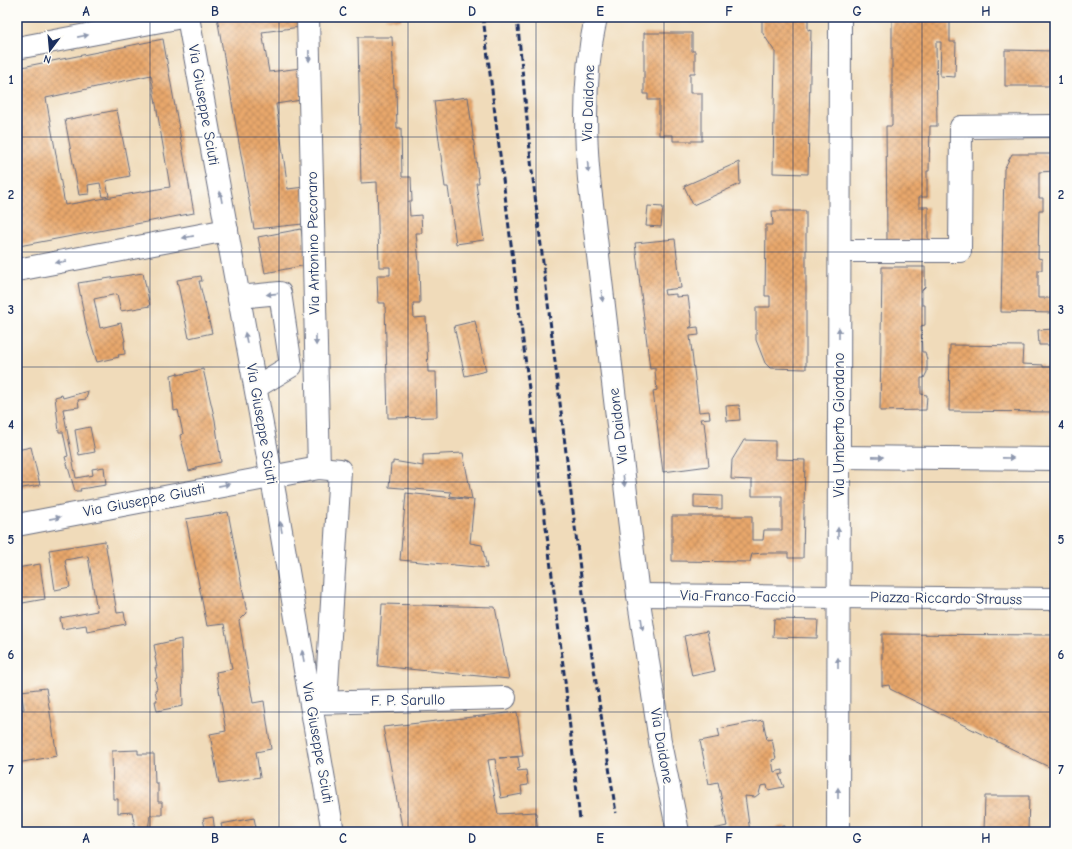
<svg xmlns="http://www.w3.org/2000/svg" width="1072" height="849" font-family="'Comic Neue',sans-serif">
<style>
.building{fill:url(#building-cross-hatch);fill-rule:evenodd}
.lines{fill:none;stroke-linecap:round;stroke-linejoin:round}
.minor-casing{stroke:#666b7e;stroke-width:24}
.minor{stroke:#fff;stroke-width:22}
.rail{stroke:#1b2f5e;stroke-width:3;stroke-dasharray:6 3;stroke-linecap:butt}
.oneway{fill:#8d97ae}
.grid{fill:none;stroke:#1b2f5e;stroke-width:1;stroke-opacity:0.55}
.labels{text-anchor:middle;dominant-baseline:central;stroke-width:4;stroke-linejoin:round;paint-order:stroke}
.street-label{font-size:15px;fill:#1b2f5e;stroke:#fdfcf7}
.neatline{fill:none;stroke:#1b2f5e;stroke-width:1.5}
.grid-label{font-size:13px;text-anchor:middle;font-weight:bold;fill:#1b2f5e}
</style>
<defs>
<pattern id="building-cross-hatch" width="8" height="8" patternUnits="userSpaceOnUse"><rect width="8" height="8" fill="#e8a76c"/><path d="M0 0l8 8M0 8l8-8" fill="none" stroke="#bb885c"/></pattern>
</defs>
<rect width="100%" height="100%" fill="#fdfcf7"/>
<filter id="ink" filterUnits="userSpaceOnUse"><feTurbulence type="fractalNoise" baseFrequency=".025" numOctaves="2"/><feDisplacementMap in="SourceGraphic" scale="8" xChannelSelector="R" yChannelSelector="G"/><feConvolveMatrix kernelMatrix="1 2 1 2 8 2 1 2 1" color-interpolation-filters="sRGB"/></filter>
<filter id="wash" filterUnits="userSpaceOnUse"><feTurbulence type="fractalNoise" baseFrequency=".012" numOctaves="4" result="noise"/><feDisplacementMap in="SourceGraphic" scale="16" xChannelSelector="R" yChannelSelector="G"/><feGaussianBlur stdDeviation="0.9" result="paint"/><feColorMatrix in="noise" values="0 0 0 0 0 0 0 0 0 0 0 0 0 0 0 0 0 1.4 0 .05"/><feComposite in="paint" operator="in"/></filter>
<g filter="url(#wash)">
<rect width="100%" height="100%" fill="#f0dbba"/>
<g id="blocks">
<g class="building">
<path d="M217,17H300V27L262,32L269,72L301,68V100L276,104L288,189L304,187L303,224L254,229Z"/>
<path d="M386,17H401V21L385,18Z"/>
<path d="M762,17H808V30L811,29L808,174L773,173L775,52L762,32Z"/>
<path d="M892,17H950V42H956L955,77L940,76L941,42H936L937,126H930L929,171H927V197H919V207H928V241H887L886,126H892Z"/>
<path d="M644,33H692V51H695V73H690V93H702V141H673V135H659V100H648V94H644Z"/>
<path d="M358,37H392L394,88H396L397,128H401L402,177H411L412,201H409L410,216L421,215L422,233H416L419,262L420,303H413L414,318L426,317L428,372H436L437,417L388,418L385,303H378L377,275H390V267H379L377,182L361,183Z"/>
<path d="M163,39L194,213L19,246L17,235V68ZM151,75L170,187L65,205L46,98Z"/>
<path d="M1005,50L1055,51V86H1005Z"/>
<path d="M468,97L479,183H476L484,240L456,244L448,187H445L434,101Z"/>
<path d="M117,110L130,176L106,181L109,196L103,197L100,183L88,185L89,194L79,195L65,120Z"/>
<path d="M1012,154H1055V171L1039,172V198H1043V210H1039L1038,258L1042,259V270H1038V298H1055V313L1001,312L1004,169Z"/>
<path d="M739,162L740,184L693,205L684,186Z"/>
<path d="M648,206L663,207L661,227L646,226Z"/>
<path d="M772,211H806V369L770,368L765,363L756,340V307H770V296H765L766,225H773Z"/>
<path d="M301,229L307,265L265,273L258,237Z"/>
<path d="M675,239L681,288L664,290L665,295L676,294V297L688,296L692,326L689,328L698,327L699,335L690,336L699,412L709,411L710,418L700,419L701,422H704L709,466L663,472L653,391L657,390L655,371V368L650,369L635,243Z"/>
<path d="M882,267H925V287L922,290V305H925V325L921,326L922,352H925L927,360V372L924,378H921V394L927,395L926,410L880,411Z"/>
<path d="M143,273L150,306L121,311L117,294L94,299L100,328L121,323L125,341H124L125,354L118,355L119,357L97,362L87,331L78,283Z"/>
<path d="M201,276L202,281H199L212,333L189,338L177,280Z"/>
<path d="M475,321L486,371L465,376L454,326Z"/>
<path d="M1055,329V345H1039L1038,330Z"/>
<path d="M950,345L1023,346L1022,364L1043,365V367H1055V412L949,411Z"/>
<path d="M203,369L215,420L221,462L196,467V469L189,471L180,435L183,434L178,410L174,411L171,375L178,373V375Z"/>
<path d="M88,391L86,399L78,400L79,407L63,409L76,478L93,475L92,469L104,467L106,485L80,489L81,491H75L65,457L68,456L63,432H59L55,397L62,395L63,398Z"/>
<path d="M739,405L740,420L727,421L726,406Z"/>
<path d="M90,427L95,452L79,455L75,430Z"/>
<path d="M744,440L775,441V459L805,460L803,558H788V553H763L752,554L750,562L672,561V516H752V540H763L764,530H782V496H752V480L731,479L732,460Z"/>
<path d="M31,447L40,485L17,489V450Z"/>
<path d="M463,453L472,499L450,496L451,492L389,487L391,464H393V461L423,466V455Z"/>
<path d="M406,493L474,500L470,543L482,545L487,568L400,560Z"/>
<path d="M694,495L722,496V509L694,508Z"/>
<path d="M228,512L247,613L239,621L253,703L264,701L271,749L256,752L260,777L219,784L210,734L226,731L216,672L232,669L224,624L207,626L186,519Z"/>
<path d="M105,541L117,613L124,612L126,624L87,631L86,625L62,629L60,618L97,611L88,556L65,560L70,587L55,590L49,550Z"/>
<path d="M40,564L45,599L17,604V568Z"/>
<path d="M382,604L495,607L509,679L378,666Z"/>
<path d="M774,619L818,620L817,638L773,637Z"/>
<path d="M707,631L715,671L692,676L684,636Z"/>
<path d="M882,634L1055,635V770L890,689L889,685L882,686Z"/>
<path d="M181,639L183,706L157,711L155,701H157L155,690L157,689L155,679L157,678L155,667H157L155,657L156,656L154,645Z"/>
<path d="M46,688L57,756L17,763V710L24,709L21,691Z"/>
<path d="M517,712L523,756L499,758L518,757L520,768L517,769L518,771L526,770L528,785L521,786L522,794L501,798L495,759L488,760L498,814L536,812L538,832H403L383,727Z"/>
<path d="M763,720L767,740L772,739L776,759L772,760L774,772L783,770V774L779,775L784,787L768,790L767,785L761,786L759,794L755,797L745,796L750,832H714V829L727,826L718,782L709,784L700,741L720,737L718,729Z"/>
<path d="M138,750V754H154L155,783H158V802H162V815H150L148,832H122L135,828L132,812L118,813V799H113L112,751Z"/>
<path d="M985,796H1029L1028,832H984Z"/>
<path d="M213,817L215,832H206L203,819Z"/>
<path d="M254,818L257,832H223L221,824Z"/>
<path d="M785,826L786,832H755V831Z"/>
<path d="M306,828L307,832H291V831Z"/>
</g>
</g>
</g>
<g filter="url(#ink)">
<use href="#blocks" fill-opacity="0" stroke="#666b7e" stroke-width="1"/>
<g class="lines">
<defs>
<g id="minor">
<path d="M188,17L275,496L333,832"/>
<path d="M308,17L319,468"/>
<path d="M596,17C584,71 584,124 589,179L638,595L661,748L678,832"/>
<path d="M17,48L182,17"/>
<path d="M840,251H960L961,127L1055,126"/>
<path d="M17,270L227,230"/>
<path d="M239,297L280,293L291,366L256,387"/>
<path d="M839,457L1055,459"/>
<path d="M17,525L297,472L319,468L340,470L326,702"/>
<path d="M638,595L1055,599"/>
<path d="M312,703L505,698"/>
<path d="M838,832L840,17"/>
</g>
</defs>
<use href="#minor" class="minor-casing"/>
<use href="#minor" class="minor"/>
<g class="rail">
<path d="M483,17L565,681L580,821"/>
<path d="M517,17L532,171L585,610L616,813"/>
</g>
</g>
<defs><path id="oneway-solid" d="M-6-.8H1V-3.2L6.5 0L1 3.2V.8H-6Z"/></defs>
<g class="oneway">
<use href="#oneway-solid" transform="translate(83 36) rotate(-11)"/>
<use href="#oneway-solid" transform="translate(309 56) rotate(89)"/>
<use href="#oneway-solid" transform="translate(588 167) rotate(86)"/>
<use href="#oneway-solid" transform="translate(221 197) rotate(-100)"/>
<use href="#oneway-solid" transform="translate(188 237) rotate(169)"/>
<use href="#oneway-solid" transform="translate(61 262) rotate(169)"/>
<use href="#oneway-solid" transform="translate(272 294) rotate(174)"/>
<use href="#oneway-solid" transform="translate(602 296) rotate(83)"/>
<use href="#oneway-solid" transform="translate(839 333) rotate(-90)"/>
<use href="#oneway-solid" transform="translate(246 338) rotate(-101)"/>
<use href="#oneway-solid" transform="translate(316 340) rotate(89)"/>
<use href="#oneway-solid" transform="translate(878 457) rotate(1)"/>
<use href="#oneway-solid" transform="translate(1008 458) rotate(1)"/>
<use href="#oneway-solid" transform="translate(624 481) rotate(83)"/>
<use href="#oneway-solid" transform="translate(224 485) rotate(-11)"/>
<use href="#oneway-solid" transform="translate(55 518) rotate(-11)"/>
<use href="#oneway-solid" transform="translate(281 527) rotate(-100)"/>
<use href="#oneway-solid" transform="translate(838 533) rotate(-90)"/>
<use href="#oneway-solid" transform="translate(642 624) rotate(82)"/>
<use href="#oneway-solid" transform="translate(303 656) rotate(-100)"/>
<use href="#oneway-solid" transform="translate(838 663) rotate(-90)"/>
<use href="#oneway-solid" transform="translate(838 793) rotate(-90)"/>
</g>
</g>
<path class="grid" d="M150,17V832M279,17V832M408,17V832M536,17V832M664,17V832M793,17V832M922,17V832M17,137H1055M17,252H1055M17,367H1055M17,482H1055M17,597H1055M17,712H1055"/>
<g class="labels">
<g class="street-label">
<text transform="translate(588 103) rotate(-88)">Via Daidone</text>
<text transform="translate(204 105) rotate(80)">Via Giuseppe Sciuti</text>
<text transform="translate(313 243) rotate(-91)">Via Antonino Pecoraro</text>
<text transform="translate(262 424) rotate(80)">Via Giuseppe Sciuti</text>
<text transform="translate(839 425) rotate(-90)">Via Umberto Giordano</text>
<text transform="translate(618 426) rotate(-97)">Via Daidone</text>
<text transform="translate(144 500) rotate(-11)">Via Giuseppe Giusti</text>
<text transform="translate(738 596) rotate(1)">Via Franco Faccio</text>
<text transform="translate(946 598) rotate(1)">Piazza Riccardo Strauss</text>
<text transform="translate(408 700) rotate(-1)">F. P. Sarullo</text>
<text transform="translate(318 743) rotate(80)">Via Giuseppe Sciuti</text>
<text transform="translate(662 746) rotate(80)">Via Daidone</text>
</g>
</g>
<rect width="1072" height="849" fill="none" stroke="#fdfcf7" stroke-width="44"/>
<g transform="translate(50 50) rotate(196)" stroke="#fdfcf7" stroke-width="3" paint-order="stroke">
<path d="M0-3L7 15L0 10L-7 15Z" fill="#1b2f5e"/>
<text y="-6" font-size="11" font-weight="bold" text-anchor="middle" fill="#1b2f5e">N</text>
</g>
<rect x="22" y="22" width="1028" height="805" class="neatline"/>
<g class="grid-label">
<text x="86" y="16">A</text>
<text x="215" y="16">B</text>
<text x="343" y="16">C</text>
<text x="472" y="16">D</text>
<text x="600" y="16">E</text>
<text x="729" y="16">F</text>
<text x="857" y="16">G</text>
<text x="986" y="16">H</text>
<text x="11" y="84">1</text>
<text x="1061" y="84">1</text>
<text x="11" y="199">2</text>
<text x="1061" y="199">2</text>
<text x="11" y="314">3</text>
<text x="1061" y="314">3</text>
<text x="11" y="429">4</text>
<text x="1061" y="429">4</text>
<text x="11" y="544">5</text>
<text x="1061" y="544">5</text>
<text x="11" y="659">6</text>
<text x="1061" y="659">6</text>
<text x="11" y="774">7</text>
<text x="1061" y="774">7</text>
<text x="86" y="843">A</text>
<text x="215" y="843">B</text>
<text x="343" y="843">C</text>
<text x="472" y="843">D</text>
<text x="600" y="843">E</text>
<text x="729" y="843">F</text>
<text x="857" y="843">G</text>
<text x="986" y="843">H</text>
</g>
</svg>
